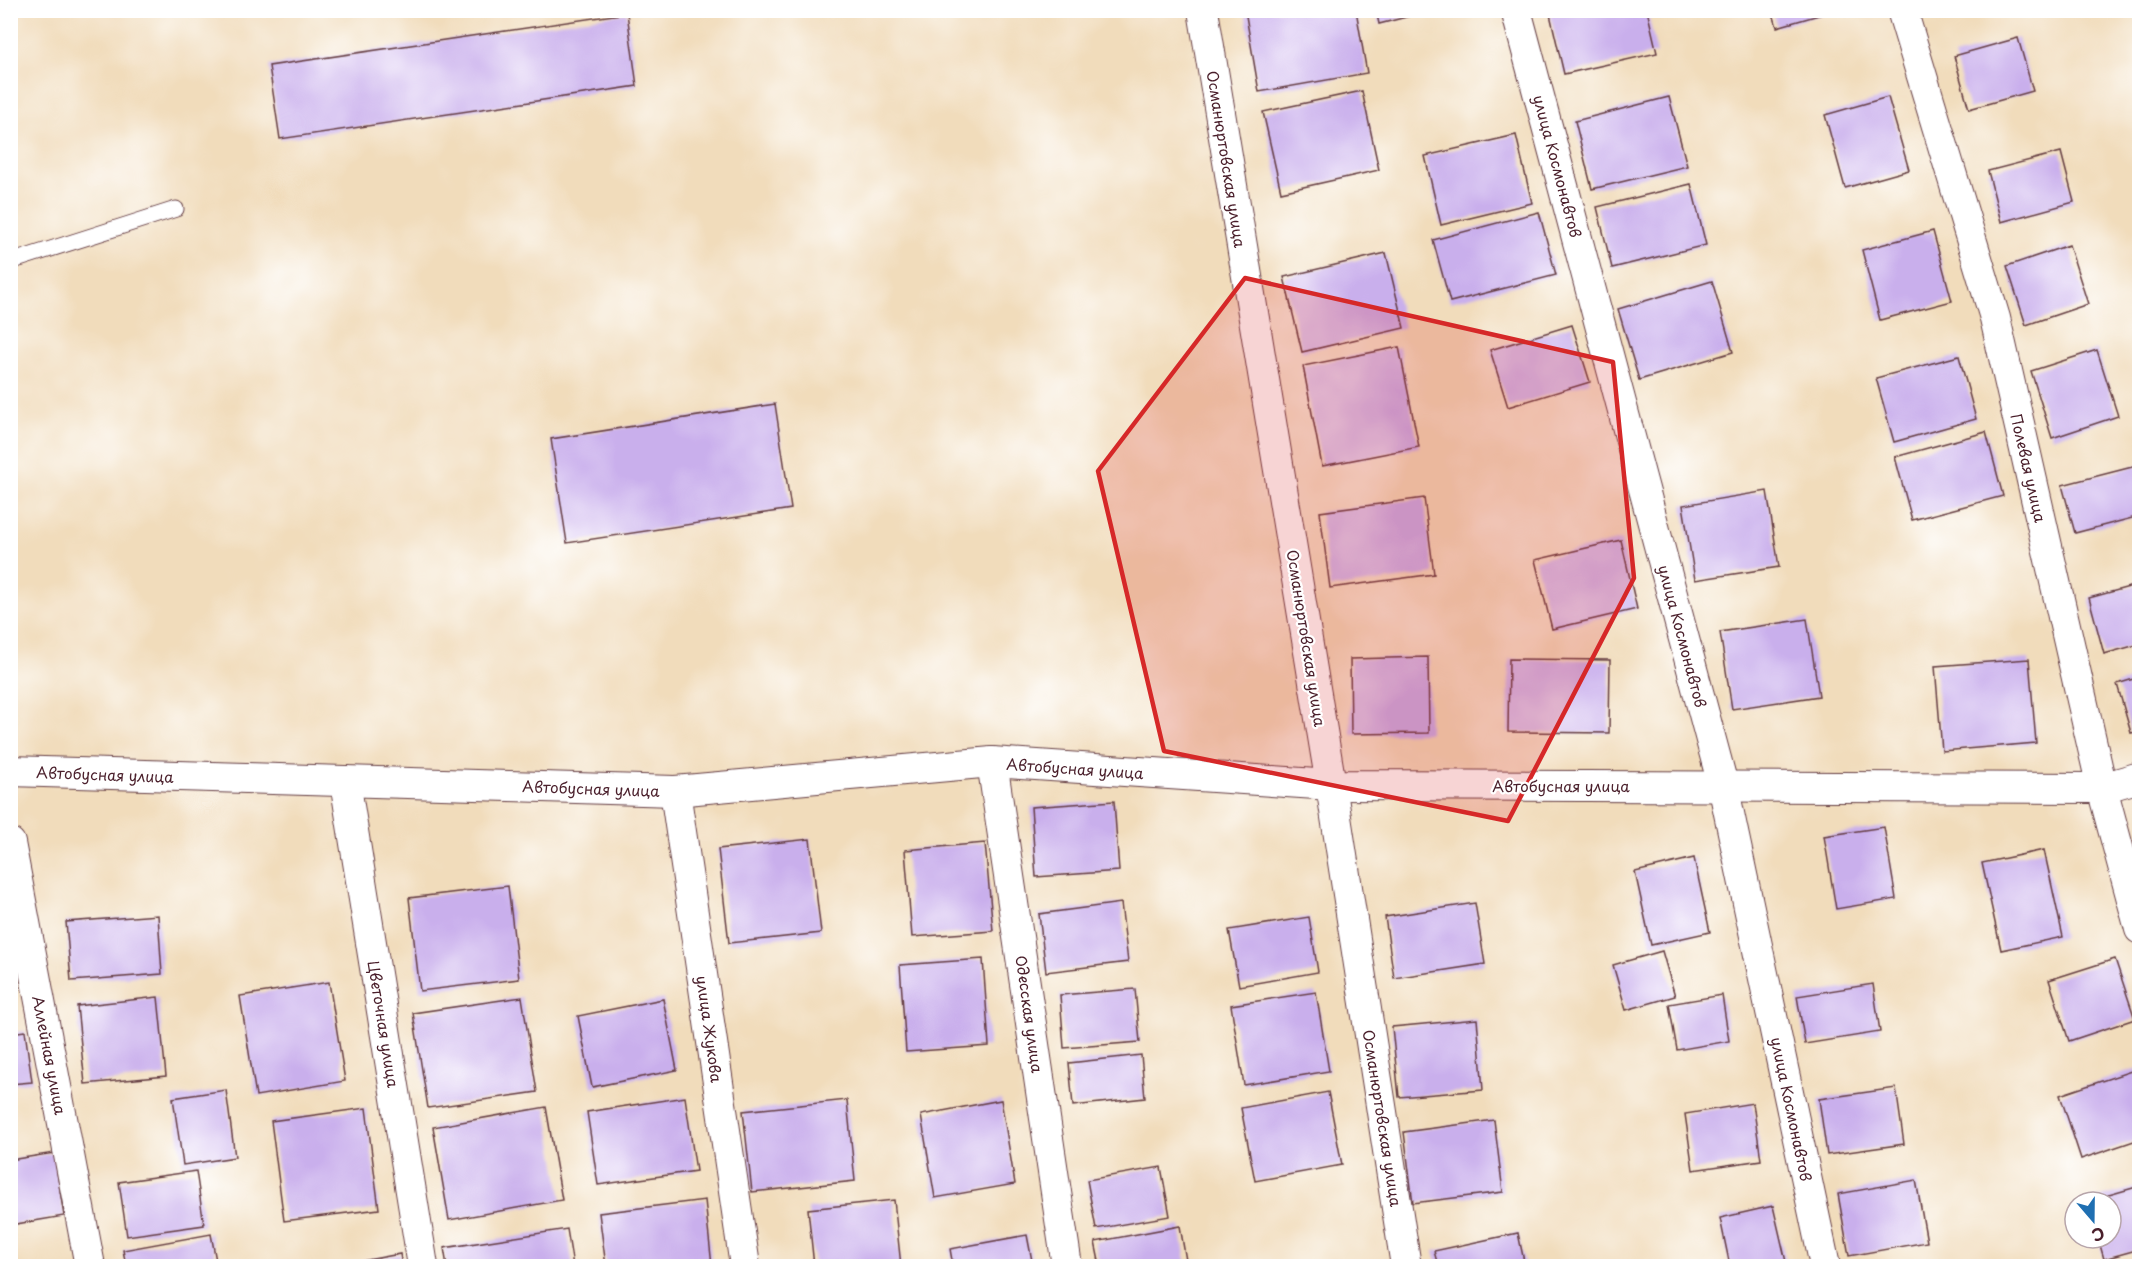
<svg xmlns="http://www.w3.org/2000/svg" width="2150" height="1277" font-family="'Playpen Sans',sans-serif">
<style>
.building{fill:#c9afec}
.lines{fill:none;stroke-linecap:round;stroke-linejoin:round}
.service-casing{stroke:#633b41;stroke-width:17}
.minor-casing{stroke:#633b41;stroke-width:32}
.service{stroke:#fff;stroke-width:15}
.minor{stroke:#fff;stroke-width:30}
.marked{fill:#d62828;fill-opacity:0.2;stroke:#d62828;stroke-width:4.5;stroke-linejoin:round}
.labels{text-anchor:middle;dominant-baseline:central;stroke-width:4.5;stroke-linejoin:round;paint-order:stroke}
.street-label{font-size:15px;fill:#4a1f2b;stroke:#fff}
</style>
<rect width="100%" height="100%" fill="#fff"/>
<filter id="ink" filterUnits="userSpaceOnUse"><feTurbulence type="fractalNoise" baseFrequency=".0167" numOctaves="2"/><feDisplacementMap in="SourceGraphic" scale="12" xChannelSelector="R" yChannelSelector="G"/><feConvolveMatrix kernelMatrix="1 2 1 2 8 2 1 2 1" color-interpolation-filters="sRGB"/></filter>
<filter id="wash" filterUnits="userSpaceOnUse"><feTurbulence type="fractalNoise" baseFrequency=".008" numOctaves="4" result="noise"/><feDisplacementMap in="SourceGraphic" scale="24" xChannelSelector="R" yChannelSelector="G"/><feGaussianBlur stdDeviation="1.35" result="paint"/><feColorMatrix in="noise" values="0 0 0 0 0 0 0 0 0 0 0 0 0 0 0 0 0 1.4 0 .05"/><feComposite in="paint" operator="in"/></filter>
<g filter="url(#wash)">
<rect width="100%" height="100%" fill="#f1dcbb"/>
<g id="blocks">
<g class="building">
<path d="M1245,10H1356L1367,73L1259,92Z"/>
<path d="M1376,10H1430V11L1379,24Z"/>
<path d="M1549,10H1647L1657,53L1564,74Z"/>
<path d="M1772,10H1832L1833,11L1777,27Z"/>
<path d="M627,13L637,86L280,139L269,66Z"/>
<path d="M2018,38L2033,91L1969,109L1954,56Z"/>
<path d="M1362,91L1379,170L1281,192L1263,112Z"/>
<path d="M1669,97L1687,166L1592,189L1575,121Z"/>
<path d="M1888,97L1909,170L1845,188L1825,115Z"/>
<path d="M1516,135L1532,203L1441,225L1425,156Z"/>
<path d="M2061,152L2074,202L2001,222L1988,171Z"/>
<path d="M1691,184L1706,245L1612,268L1597,207Z"/>
<path d="M1539,212L1556,275L1450,302L1433,240Z"/>
<path d="M1933,231L1952,301L1880,320L1862,250Z"/>
<path d="M2069,245L2088,304L2026,325L2007,266Z"/>
<path d="M1386,253L1404,328L1302,352L1284,277Z"/>
<path d="M1712,281L1733,352L1639,380L1618,309Z"/>
<path d="M1572,325L1590,382L1508,407L1490,350Z"/>
<path d="M1399,347L1419,447L1322,466L1303,366Z"/>
<path d="M2097,350L2118,416L2052,438L2031,371Z"/>
<path d="M1959,356L1976,419L1894,442L1876,378Z"/>
<path d="M775,404L791,509L567,543L551,439Z"/>
<path d="M1986,432L2003,496L1912,520L1895,457Z"/>
<path d="M2140,465V516L2075,533L2062,485Z"/>
<path d="M1767,491L1779,567L1695,580L1683,505Z"/>
<path d="M1424,498L1434,574L1330,588L1320,512Z"/>
<path d="M1621,540L1637,609L1552,629L1535,560Z"/>
<path d="M2140,584V644L2104,654L2089,598Z"/>
<path d="M1807,619L1819,696L1732,709L1720,632Z"/>
<path d="M1428,657L1429,733L1351,734L1350,659Z"/>
<path d="M1509,659L1610,660L1609,733L1508,732Z"/>
<path d="M2029,659L2036,743L1942,751L1935,666Z"/>
<path d="M2140,677V731L2131,733L2117,684Z"/>
<path d="M1114,801L1119,871L1036,877L1031,807Z"/>
<path d="M1884,827L1896,899L1836,909L1824,836Z"/>
<path d="M810,839L821,933L729,943L718,849Z"/>
<path d="M985,843L993,931L912,937L905,850Z"/>
<path d="M2044,850L2063,937L2001,950L1982,863Z"/>
<path d="M1694,858L1710,932L1651,945L1635,872Z"/>
<path d="M508,886L519,979L420,991L409,898Z"/>
<path d="M1121,903L1128,962L1046,972L1039,914Z"/>
<path d="M1475,903L1485,964L1394,978L1385,917Z"/>
<path d="M158,915L162,974L71,981L66,922Z"/>
<path d="M1309,917L1318,972L1239,986L1229,930Z"/>
<path d="M1662,951L1675,996L1626,1010L1613,965Z"/>
<path d="M983,959L989,1046L906,1052L900,965Z"/>
<path d="M2115,959L2135,1019L2069,1041L2049,980Z"/>
<path d="M329,982L345,1081L256,1096L240,996Z"/>
<path d="M1873,984L1880,1032L1805,1044L1797,996Z"/>
<path d="M1135,989L1140,1042L1064,1048L1060,995Z"/>
<path d="M1316,992L1329,1071L1244,1085L1231,1005Z"/>
<path d="M1722,995L1729,1041L1677,1050L1669,1004Z"/>
<path d="M158,997L166,1076L85,1084L77,1006Z"/>
<path d="M522,997L537,1092L428,1108L413,1013Z"/>
<path d="M663,999L677,1070L592,1087L578,1016Z"/>
<path d="M1477,1019L1483,1090L1399,1097L1392,1027Z"/>
<path d="M25,1031L32,1082L10,1084V1033Z"/>
<path d="M1141,1055L1145,1098L1073,1106L1069,1063Z"/>
<path d="M2140,1068V1139L2081,1159L2060,1095Z"/>
<path d="M1896,1088L1904,1144L1827,1155L1819,1099Z"/>
<path d="M226,1090L235,1157L183,1165L173,1098Z"/>
<path d="M1328,1092L1342,1165L1255,1181L1241,1108Z"/>
<path d="M685,1097L696,1171L598,1185L587,1112Z"/>
<path d="M847,1100L855,1181L752,1192L743,1111Z"/>
<path d="M1001,1100L1015,1184L935,1198L921,1115Z"/>
<path d="M1753,1103L1761,1160L1693,1170L1685,1114Z"/>
<path d="M546,1107L562,1200L449,1220L433,1127Z"/>
<path d="M366,1108L379,1209L284,1221L271,1121Z"/>
<path d="M1494,1120L1503,1192L1413,1203L1404,1132Z"/>
<path d="M54,1153L64,1216L10,1225V1160Z"/>
<path d="M1161,1167L1170,1216L1096,1229L1087,1180Z"/>
<path d="M196,1171L204,1225L127,1236L119,1182Z"/>
<path d="M1916,1180L1927,1242L1849,1256L1838,1194Z"/>
<path d="M2140,1186V1249L2104,1259L2098,1238H2111V1202L2088,1201Z"/>
<path d="M705,1200L712,1266H606L599,1213Z"/>
<path d="M894,1200L901,1266H814L808,1209Z"/>
<path d="M1773,1206L1787,1266H1730L1720,1218Z"/>
<path d="M1180,1226L1187,1266H1100L1095,1242Z"/>
<path d="M567,1229L573,1266H447L444,1248Z"/>
<path d="M1518,1233L1525,1266H1438L1434,1251Z"/>
<path d="M211,1234L217,1266H126L123,1250Z"/>
<path d="M1027,1235L1033,1266H953L950,1249Z"/>
<path d="M400,1254L402,1266H340V1265Z"/>
</g>
</g>
</g>
<g filter="url(#ink)">
<use href="#blocks" fill-opacity="0" stroke="#633b41" stroke-width="1.5"/>
<g class="lines">
<defs>
<path id="service" d="M10,262L176,209"/>
<g id="minor">
<path d="M1203,10L1331,785L1406,1266"/>
<path d="M1516,10L1723,785L1825,1266"/>
<path d="M1902,10L1995,318L2102,788L2140,929"/>
<path d="M992,762L1067,1266"/>
<path d="M10,771L675,791L992,762L1331,785L2102,788L2140,777"/>
<path d="M345,781L423,1266"/>
<path d="M675,791L745,1266"/>
<path d="M10,843L90,1266"/>
</g>
</defs>
<use href="#service" class="service-casing"/>
<use href="#minor" class="minor-casing"/>
<use href="#service" class="service"/>
<use href="#minor" class="minor"/>
</g>
</g>
<path class="marked" d="M1245,278L1613,362L1634,578L1508,821L1164,751L1098,471Z"/>
<g class="labels">
<g class="street-label">
<text transform="translate(1227 159) rotate(81)">Османюртовская улица</text>
<text transform="translate(1558 166) rotate(75)">улица Космонавтов</text>
<text transform="translate(2029 468) rotate(77)">Полевая улица</text>
<text transform="translate(1683 636) rotate(75)">улица Космонавтов</text>
<text transform="translate(1307 638) rotate(81)">Османюртовская улица</text>
<text transform="translate(1075 768) rotate(4)">Автобусная улица</text>
<text transform="translate(105 774) rotate(2)">Автобусная улица</text>
<text x="1561" y="785">Автобусная улица</text>
<text transform="translate(591 788) rotate(2)">Автобусная улица</text>
<text transform="translate(1030 1014) rotate(82)">Одесская улица</text>
<text transform="translate(384 1024) rotate(81)">Цветочная улица</text>
<text transform="translate(710 1029) rotate(82)">улица Жукова</text>
<text transform="translate(50 1055) rotate(79)">Аллейная улица</text>
<text transform="translate(1792 1109) rotate(78)">улица Космонавтов</text>
<text transform="translate(1383 1118) rotate(81)">Османюртовская улица</text>
</g>
</g>
<rect width="2150" height="1277" fill="none" stroke="#fff" stroke-width="36"/>
<g transform="translate(2093 1220) rotate(160)"><circle r="28" fill="#ffffff" stroke="#b7a5aa" stroke-width="1.5"/>
<path d="M0-4.5L10 22L0 15L-10 22Z" fill="#1f6fb2"/>
<text y="-9" font-size="16" font-weight="bold" text-anchor="middle" fill="#4a1f2b">С</text>
</g>
</svg>
